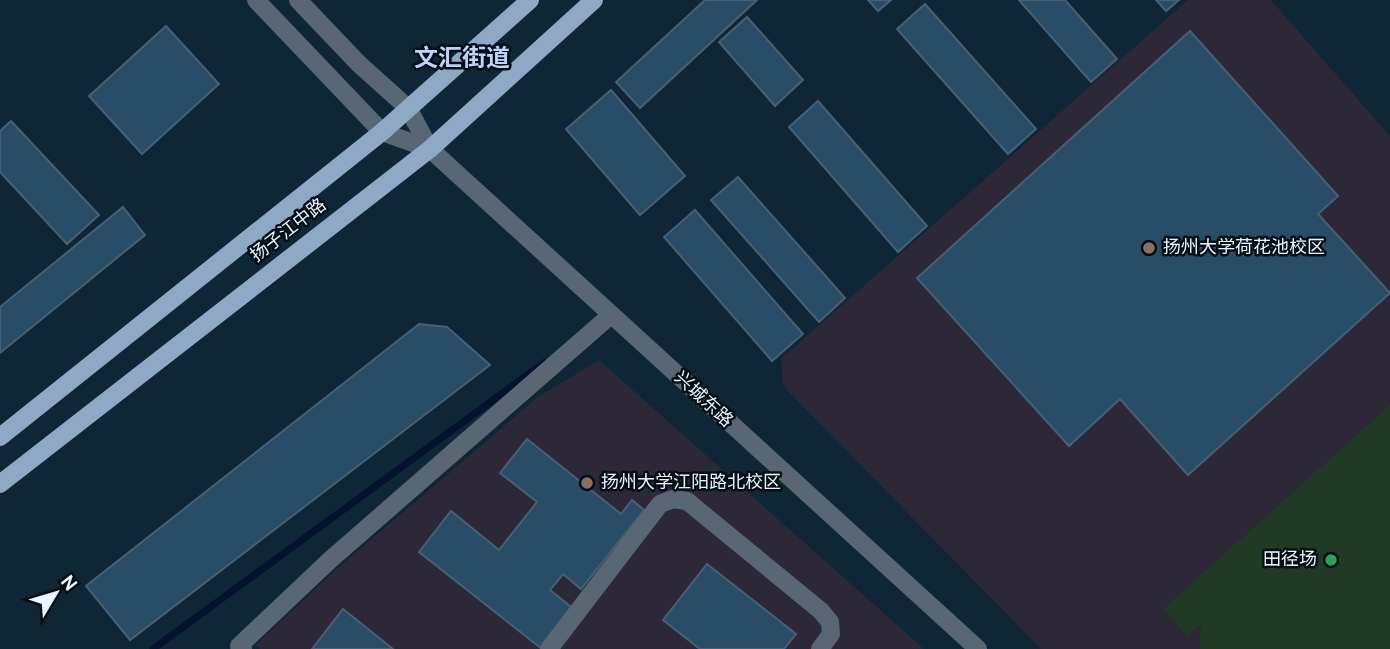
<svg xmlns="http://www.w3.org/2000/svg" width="1390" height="649" font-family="Overpass,'Noto Sans SC',sans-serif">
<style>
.education{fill:#2d2838}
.green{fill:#213a26}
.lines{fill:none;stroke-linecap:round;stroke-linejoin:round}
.stream{stroke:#05112e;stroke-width:7}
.building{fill:#294c67;stroke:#486074;stroke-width:2}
.minor{stroke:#596674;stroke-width:18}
.major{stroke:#8ea9c6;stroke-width:18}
.education-dot{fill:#8d6e63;stroke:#050e15;stroke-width:2.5}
.leisure-dot{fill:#2e9e5b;stroke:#050e15;stroke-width:2.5}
.labels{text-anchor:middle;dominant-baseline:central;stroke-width:5;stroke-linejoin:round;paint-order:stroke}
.street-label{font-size:18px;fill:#eaf6ff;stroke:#050e15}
.poi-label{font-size:18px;fill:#eaf6ff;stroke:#050e15;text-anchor:start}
.district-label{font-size:24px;font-weight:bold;fill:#bfd2fa;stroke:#050e15}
</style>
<rect width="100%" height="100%" fill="#0f2637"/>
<g class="education">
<path d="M1188,0H1271L1390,136V649H1041L783,386L781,359Z"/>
<path d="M599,360L924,649H260L255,645L338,568L538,397Z"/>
</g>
<path class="green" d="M1390,405V649H1200L1201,623L1187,636L1163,609Z"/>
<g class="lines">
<path class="stream" d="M153,649L545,362"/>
</g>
<g class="building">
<path d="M705,0H757L640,108L616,82Z"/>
<path d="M868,0H891L878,11Z"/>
<path d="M1019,0H1065L1117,59L1091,82Z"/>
<path d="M1156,0H1179L1166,11Z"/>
<path d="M925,4L1036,129L1008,154L897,29Z"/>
<path d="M747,17L803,80L775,106L719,42Z"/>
<path d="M166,26L219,84L142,154L89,96Z"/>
<path d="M1190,31L1338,196L1318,214L1390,293L1188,475L1120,399L1069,446L917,278Z"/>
<path d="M611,90L685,176L640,215L566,129Z"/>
<path d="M818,101L927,226L898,252L789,127Z"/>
<path d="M11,121L99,215L67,244L0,172V131Z"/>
<path d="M738,177L845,298L819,322L711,200Z"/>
<path d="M123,207L145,235L0,353V307Z"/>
<path d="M695,210L803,334L772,361L664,237Z"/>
<path d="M419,324L447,327L490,365L130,640L86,586Z"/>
<path d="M527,439L621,514L632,500L644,510L581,589L563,574L550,590L575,610L542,649L419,552L451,511L499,550L537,502L500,473Z"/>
<path d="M707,564L796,634L784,649H700L663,620Z"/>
<path d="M343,609L393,649H312Z"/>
</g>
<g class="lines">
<g class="minor">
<path d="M256,0L382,132L430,149"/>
<path d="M298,0L359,64L408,108L430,149L978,649"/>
<path d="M243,649L239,646L330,560L611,315"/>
<path d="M549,649L660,504L673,499L687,501L821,611L830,622L831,634L820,649"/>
</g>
<g class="major">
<path d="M0,437L382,132L530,0"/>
<path d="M0,484L430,149L594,0"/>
</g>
</g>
<g class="education-dot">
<circle cx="1149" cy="248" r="7"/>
<circle cx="587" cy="483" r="7"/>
</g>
<circle class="leisure-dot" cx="1331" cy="560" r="7"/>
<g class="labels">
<g class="street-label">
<text transform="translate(289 231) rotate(-38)">扬子江中路</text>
<text transform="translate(703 400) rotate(43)">兴城东路</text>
</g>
<g class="poi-label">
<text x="1163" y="248">扬州大学荷花池校区</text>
<text x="601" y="483">扬州大学江阳路北校区</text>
<text x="1317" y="560" text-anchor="end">田径场</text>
</g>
<g class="district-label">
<text x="462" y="60">文汇街道</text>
</g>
</g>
<g transform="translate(56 593) rotate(52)" stroke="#050e15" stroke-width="5" paint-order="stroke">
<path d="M0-5L12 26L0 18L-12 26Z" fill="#eaf6ff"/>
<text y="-10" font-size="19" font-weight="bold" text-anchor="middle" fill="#eaf6ff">N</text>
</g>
</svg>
